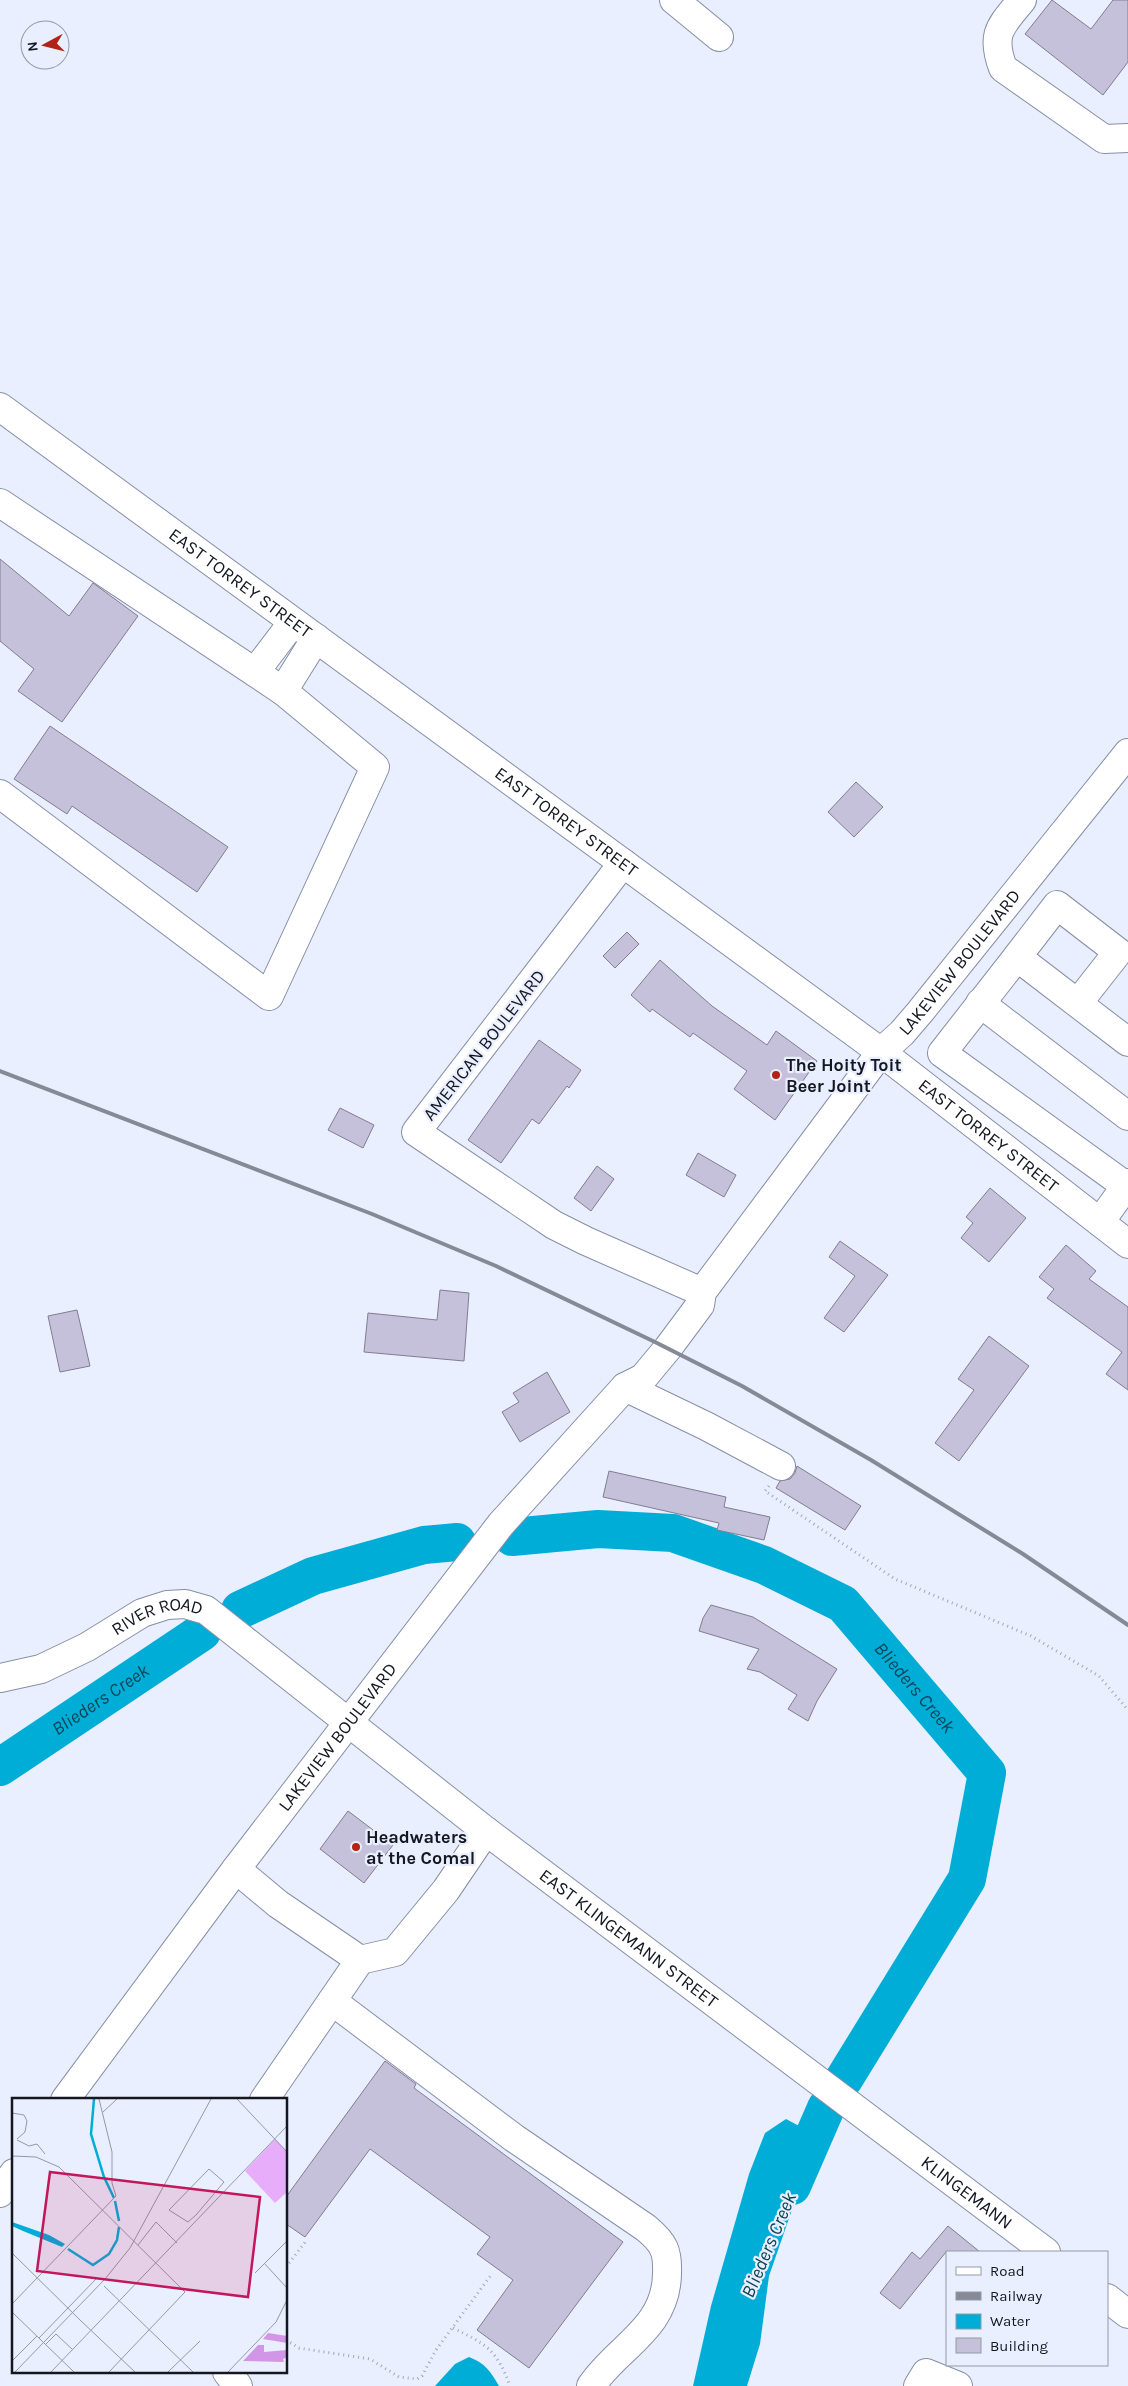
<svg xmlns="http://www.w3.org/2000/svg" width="1128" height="2386" font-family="Karla,sans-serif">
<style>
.water{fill:#00add7}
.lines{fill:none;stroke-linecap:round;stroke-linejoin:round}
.river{stroke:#00add7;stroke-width:38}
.building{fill:#c6c1da;stroke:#817c93}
.minor-casing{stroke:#878fa6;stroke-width:30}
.path{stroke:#a3a7b4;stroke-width:3;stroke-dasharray:1 4;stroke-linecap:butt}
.minor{stroke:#fff;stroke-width:28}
.rail{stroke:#868a96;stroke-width:4}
.poi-dot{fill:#b12318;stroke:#eaefff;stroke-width:2}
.labels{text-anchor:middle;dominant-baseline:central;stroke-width:4.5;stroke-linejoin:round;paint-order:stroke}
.street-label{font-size:18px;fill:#141720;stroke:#eaefff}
.poi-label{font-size:18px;font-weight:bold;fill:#141720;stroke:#eaefff;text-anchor:start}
.water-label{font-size:19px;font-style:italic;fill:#0a4657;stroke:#eaefff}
.inset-river{fill:none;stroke:#00add7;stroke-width:2.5}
.inset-road{fill:none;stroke:#9499a6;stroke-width:1}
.view{fill:#c2185b;fill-opacity:0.15;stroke:#c2185b;stroke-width:2.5}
.inset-edge{fill:none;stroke:#141720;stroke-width:2.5}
</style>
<rect width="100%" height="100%" fill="#eaefff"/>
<g class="water">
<path d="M786,2119L801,2127L822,2148L793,2207L769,2276L760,2344L747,2386H693L711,2306L749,2174L765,2133Z"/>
<path d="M469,2357C485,2363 491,2372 499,2386H435L455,2364Z"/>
</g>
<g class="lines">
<g class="river">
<path id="s1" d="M512,1537L598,1529L673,1533L764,1565L843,1604L987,1773L967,1879L844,2079"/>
<path d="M240,1610L313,1576L424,1545L457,1542"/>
<path id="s2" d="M0,1767L202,1632"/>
<path d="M792,2186L826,2108"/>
</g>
</g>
<g class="building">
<path d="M1052,0L1091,29L1113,0H1128V62L1103,95L1025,34Z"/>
<path d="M0,559L69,616L93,583L138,616L62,722L18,691L34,669L0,641Z"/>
<path d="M50,726L228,847L197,892L72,806L67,814L14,779Z"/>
<path d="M856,782L883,807L854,837L828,812Z"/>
<path d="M627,932L639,944L615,968L603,956Z"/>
<path d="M660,960L712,1006L767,1045L776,1031L817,1061L775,1120L734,1089L747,1071L693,1033L690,1037L652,1009L650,1012L631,995Z"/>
<path d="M539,1040L581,1070L569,1088L567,1086L539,1124L532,1119L501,1163L468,1140Z"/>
<path d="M340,1108L374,1125L363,1148L328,1130Z"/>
<path d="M698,1153L736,1175L724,1197L686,1175Z"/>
<path d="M597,1166L614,1179L591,1211L574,1198Z"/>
<path d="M990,1188L1026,1218L989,1262L961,1238L973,1223L966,1217Z"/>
<path d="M840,1241L888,1275L844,1332L824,1318L855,1276L829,1257Z"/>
<path d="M1066,1245L1096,1271L1089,1279L1128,1307V1390L1106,1374L1122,1352L1047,1298L1054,1289L1039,1277Z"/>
<path d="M440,1290L469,1293L464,1361L364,1352L368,1313L437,1320Z"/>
<path d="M77,1310L90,1366L60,1372L48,1316Z"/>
<path d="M989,1336L1029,1366L959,1461L935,1443L974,1390L958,1379Z"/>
<path d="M547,1372L570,1412L520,1442L502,1412L519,1402L513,1393Z"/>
<path d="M797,1466L861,1506L845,1530L776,1488L780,1481L790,1479L795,1473Z"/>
<path d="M609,1471L726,1497L724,1507L770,1517L764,1540L717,1530L719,1523L603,1497Z"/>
<path d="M711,1605L753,1617L837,1669L817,1701L808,1721L788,1709L797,1695L760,1672L747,1669L759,1649L699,1631L703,1618Z"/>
<path d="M348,1811L393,1845L364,1883L320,1849Z"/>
<path d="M385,2061L416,2084L414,2088L623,2242L529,2368L477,2330L513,2280L477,2254L490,2237L370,2149L305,2237L286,2224V2197Z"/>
<path d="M948,2226L980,2252H946L900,2309L880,2293L912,2252L920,2259Z"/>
</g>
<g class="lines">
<defs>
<g id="minor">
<path d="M674,0L719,37"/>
<path d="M1022,0C1001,26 990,33 1003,68L1104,139L1128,138"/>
<path id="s3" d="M0,407L881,1052L1128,1244"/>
<path d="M0,503L283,691L375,767L269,996L0,794"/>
<path d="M255,672L293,622"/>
<path d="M283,691L316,638"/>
<path d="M623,863L416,1132L554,1225L586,1241L702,1292"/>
<path d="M1017,957L1057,905L1118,952L1078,1003"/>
<path d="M980,1003L1128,1116"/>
<path d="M1126,1186L942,1053L1017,957L1128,1042"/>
<path d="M1100,1222L1128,1183"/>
<path d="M625,1387L706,1426L781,1466"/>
<path id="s4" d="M0,1678L41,1669L87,1647L142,1613L167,1605L185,1604L206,1610L486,1831L1046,2252"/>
<path d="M236,1869L278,1904L360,1960L395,1952L446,1890L486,1831"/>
<path d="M332,2001L514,2138L646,2228C664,2243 668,2251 667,2274C666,2329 618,2346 591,2386"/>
<path id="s5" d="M65,2100L236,1869L501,1524L625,1387L643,1378L668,1348L700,1305L702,1292L881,1052L902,1033L920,1012L1128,753"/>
<path d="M264,2100L360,1960"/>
<path d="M0,2193L14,2173"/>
<path d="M1107,2298L1128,2314"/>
<path d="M227,2372L238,2386"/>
<path d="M918,2386L926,2373L958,2386"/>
</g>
</defs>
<use href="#minor" class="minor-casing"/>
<g class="path">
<path d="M769,1486L765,1491L895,1579L1031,1636L1099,1676L1128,1710"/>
<path d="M286,2267L306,2241"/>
<path d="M453,2328C486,2344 497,2350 510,2386"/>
<path d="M286,2340L299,2348L370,2359L399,2377L417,2379L422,2376L436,2350L491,2275"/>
</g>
<use href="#minor" class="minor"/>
<path class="rail" d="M0,1071L372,1214L496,1266L655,1342L742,1386L871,1460L1023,1554L1128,1625"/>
</g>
<g class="poi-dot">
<circle cx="776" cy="1075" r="5"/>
<circle cx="356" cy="1847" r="5"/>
</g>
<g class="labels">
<g class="street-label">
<text stroke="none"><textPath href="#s3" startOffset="298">EAST TORREY STREET</textPath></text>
<text stroke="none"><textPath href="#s3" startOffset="702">EAST TORREY STREET</textPath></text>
<text stroke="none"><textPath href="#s5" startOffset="1452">LAKEVIEW BOULEVARD</textPath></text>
<text transform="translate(484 1045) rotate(-52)">AMERICAN BOULEVARD</text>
<text stroke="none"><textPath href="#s3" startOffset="1228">EAST TORREY STREET</textPath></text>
<text stroke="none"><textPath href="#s4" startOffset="172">RIVER ROAD</textPath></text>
<text stroke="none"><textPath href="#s5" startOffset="454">LAKEVIEW BOULEVARD</textPath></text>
<text stroke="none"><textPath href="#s4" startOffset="759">EAST KLINGEMANN STREET</textPath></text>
<text stroke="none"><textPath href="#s4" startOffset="1182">KLINGEMANN</textPath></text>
</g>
<g class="poi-label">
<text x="786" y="1065">The Hoity Toit<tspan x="786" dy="21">Beer Joint</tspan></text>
<text x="366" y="1837">Headwaters<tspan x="366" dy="21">at the Comal</tspan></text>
</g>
<g class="water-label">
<text stroke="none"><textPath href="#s1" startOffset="456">Blieders Creek</textPath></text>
<text stroke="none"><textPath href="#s2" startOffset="121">Blieders Creek</textPath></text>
<text transform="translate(769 2245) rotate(-67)">Blieders Creek</text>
</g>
</g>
<g transform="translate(12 2098)">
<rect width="275" height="275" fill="#eaefff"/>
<path d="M263,41L275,53V94L263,105L233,73Z" fill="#e8adfa"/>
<path d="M256,235L275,238V245L251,241ZM246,247H252V254L275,252V259L271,261L272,264L231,263Z" fill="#d396e6"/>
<path d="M0,124L37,137L53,146L50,149L11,133L0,128Z" fill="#00add7"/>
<path class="inset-river" d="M82,1L79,36L92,79L102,100M103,103L107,123M56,151L81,167L97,156L105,142L107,129"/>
<path class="inset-road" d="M225,1L275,54M91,14L105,1M0,15L12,17L15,23L13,34L5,41M5,42L17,48L25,46L33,56M0,58L24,59L47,69L173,194L97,274M197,71L212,84L184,117L176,124L157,112ZM126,147L144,124L165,145M0,155L68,222M252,165L275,190M243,175L275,143M92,188L181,274M0,206L104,98L100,85V54L87,1M0,214L62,274M68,222L123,274M27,240L85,180M34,246L44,236L61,252M0,263L25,238M3,274L93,181L118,150L199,1M39,274L275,28M156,274L188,243M216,274L264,224L275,202"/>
<path class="view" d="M38,74L248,99L236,199L25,173Z"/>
<rect width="275" height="275" class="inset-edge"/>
</g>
<rect x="946" y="2251" width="162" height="115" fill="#eaefff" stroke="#9499a6"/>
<rect x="956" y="2267" width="25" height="8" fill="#ffffff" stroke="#9499a6"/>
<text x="990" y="2276" font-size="15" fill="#141720">Road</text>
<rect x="956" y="2292" width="25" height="8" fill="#868a96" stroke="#9499a6"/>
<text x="990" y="2301" font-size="15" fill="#141720">Railway</text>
<rect x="956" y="2314" width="25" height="15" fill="#00add7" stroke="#9499a6"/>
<text x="990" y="2326" font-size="15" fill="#141720">Water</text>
<rect x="956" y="2338" width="25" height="15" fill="#c6c1da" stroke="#9499a6"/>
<text x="990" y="2351" font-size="15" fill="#141720">Building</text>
<g transform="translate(45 45) rotate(263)"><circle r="24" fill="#eaefff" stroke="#9499a6"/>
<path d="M0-4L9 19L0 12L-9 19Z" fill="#b12318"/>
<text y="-8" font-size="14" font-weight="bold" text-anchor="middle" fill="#141720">N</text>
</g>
</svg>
